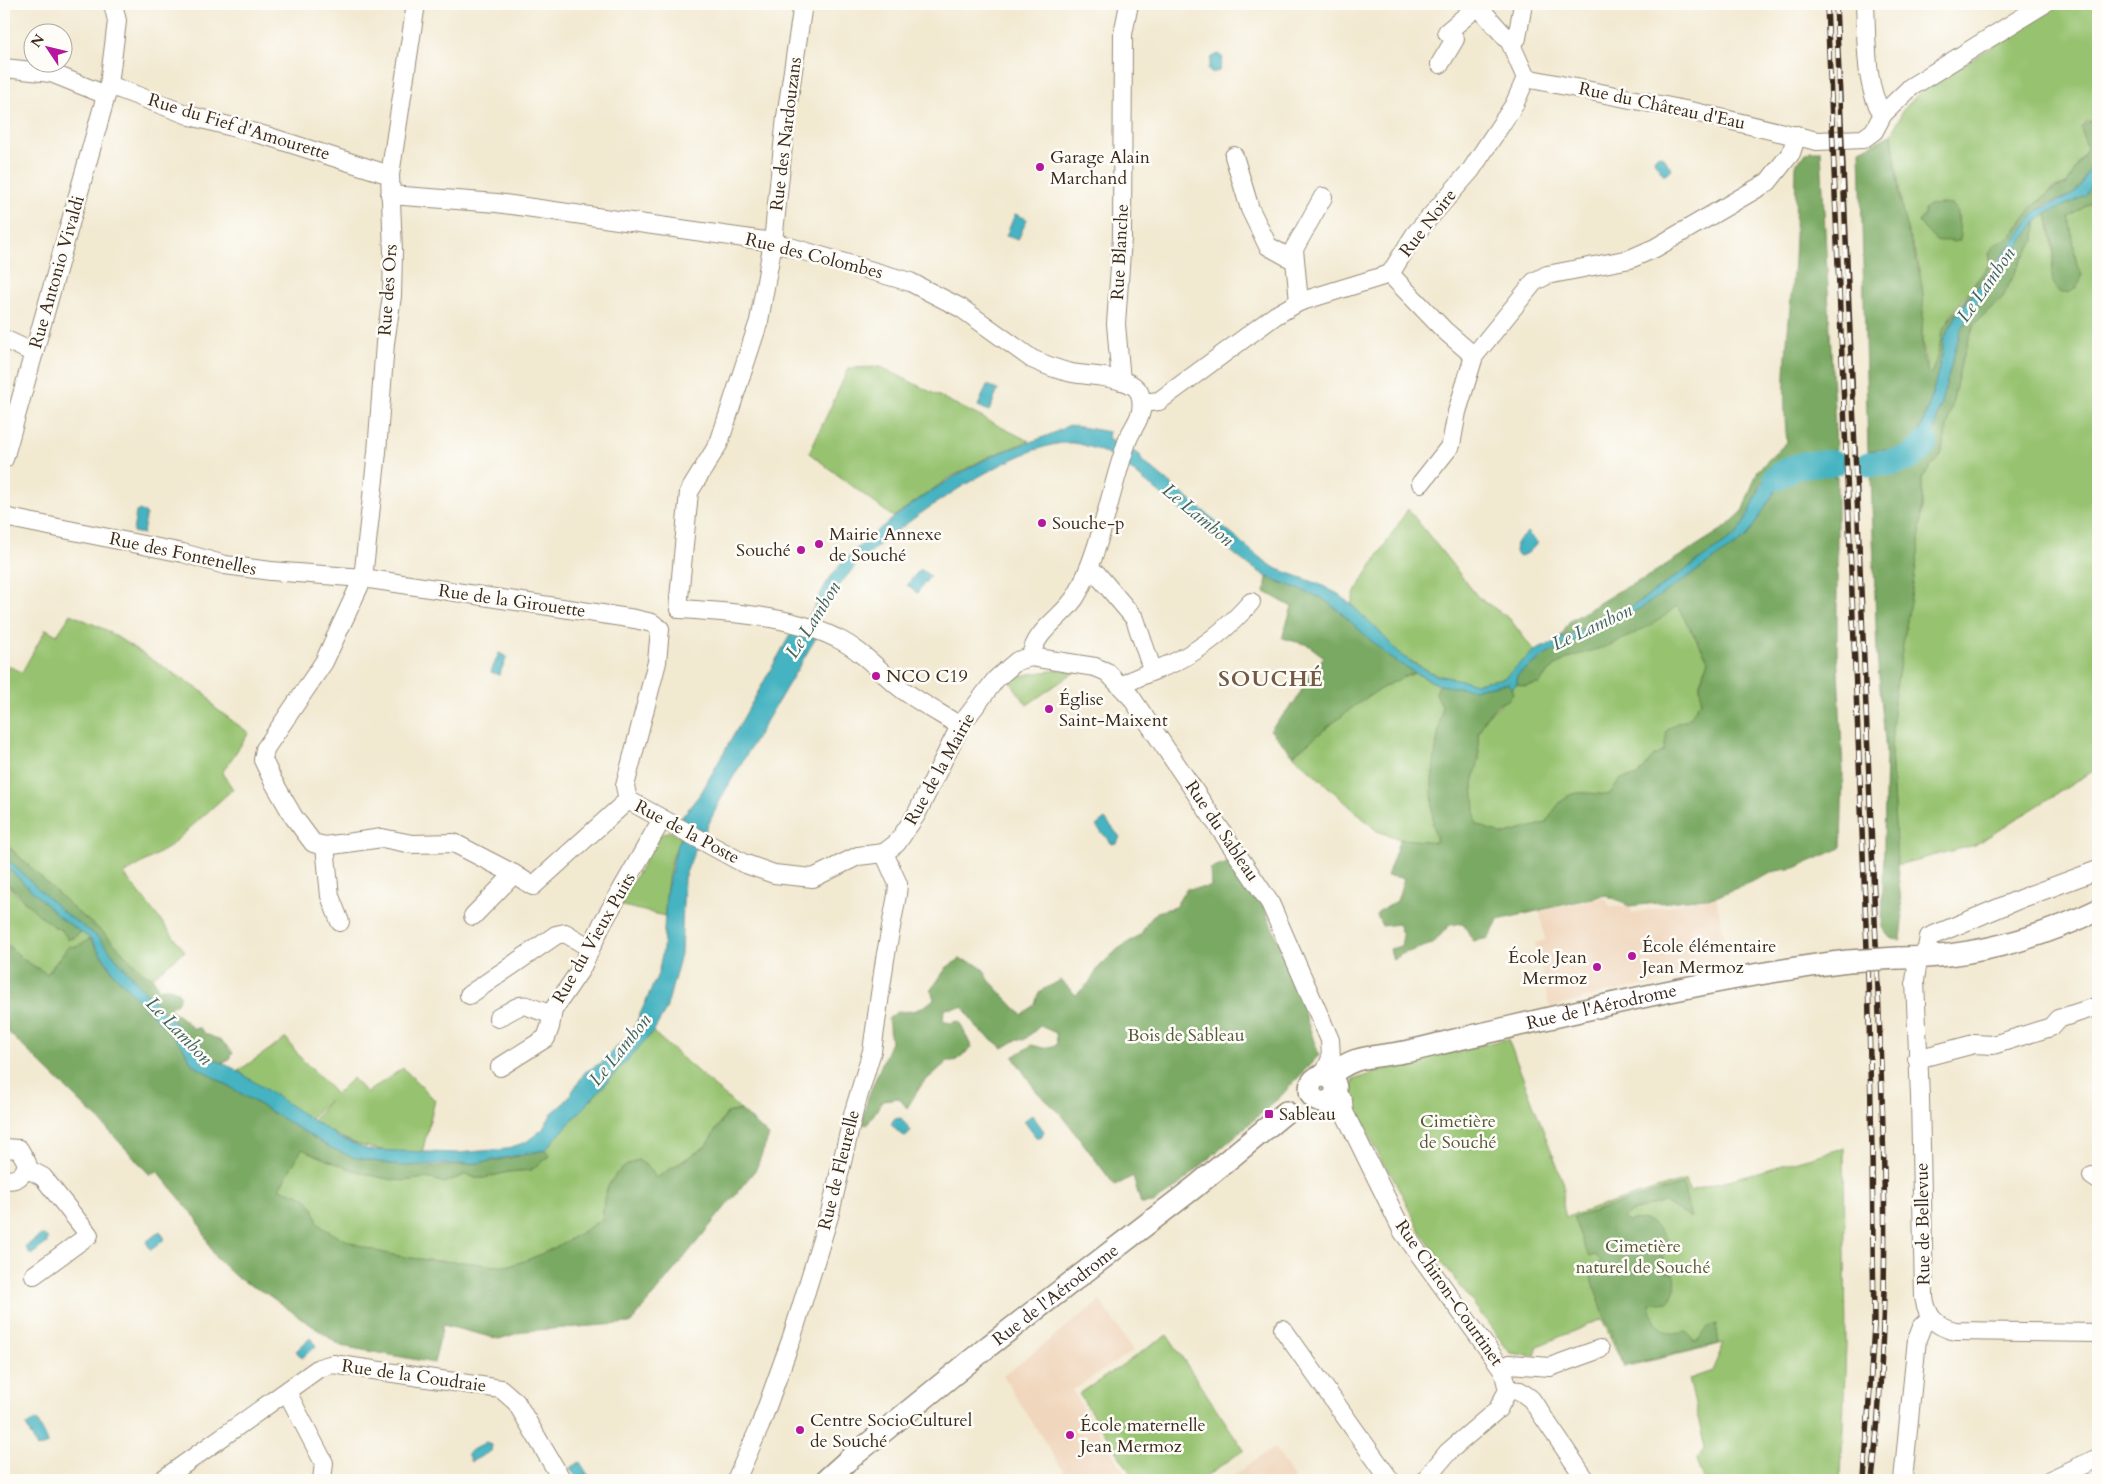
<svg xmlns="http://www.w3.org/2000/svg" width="2102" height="1484" font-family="Cardo,serif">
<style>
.built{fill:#f0d6bc}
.green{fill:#97c370;stroke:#697647;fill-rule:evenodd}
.forest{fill:#79a962;stroke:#5a6a40}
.water{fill:#45b3c1;stroke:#406e70}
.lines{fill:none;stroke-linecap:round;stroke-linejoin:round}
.river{stroke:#45b3c1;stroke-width:26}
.minor-casing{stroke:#968a78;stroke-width:20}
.tertiary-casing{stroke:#968a78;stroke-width:24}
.minor{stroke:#fff;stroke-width:18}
.tertiary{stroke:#fff;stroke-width:21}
.rail-casing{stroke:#3b2a1e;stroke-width:5.5}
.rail{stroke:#fdfcf7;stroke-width:4;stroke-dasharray:11;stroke-linecap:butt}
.tertiary-bridge-casing{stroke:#968a78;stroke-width:24;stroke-linecap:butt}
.tertiary-bridge{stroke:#fff;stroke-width:21}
.poi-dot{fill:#b5179e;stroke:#fdfcf7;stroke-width:2}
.labels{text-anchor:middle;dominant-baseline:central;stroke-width:5;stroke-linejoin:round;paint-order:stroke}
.street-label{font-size:18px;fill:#3b2a1e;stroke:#fdfcf7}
.poi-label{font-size:18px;fill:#3b2a1e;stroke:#fdfcf7;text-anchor:start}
.park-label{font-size:18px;fill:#575837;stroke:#fdfcf7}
.water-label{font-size:19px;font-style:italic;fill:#3f615f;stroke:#fdfcf7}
.district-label{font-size:22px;font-weight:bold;letter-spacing:1px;fill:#745943;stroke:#fdfcf7}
</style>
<rect width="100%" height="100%" fill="#fdfcf7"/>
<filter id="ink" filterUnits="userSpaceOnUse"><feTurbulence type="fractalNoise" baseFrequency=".02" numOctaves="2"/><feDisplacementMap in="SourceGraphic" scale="10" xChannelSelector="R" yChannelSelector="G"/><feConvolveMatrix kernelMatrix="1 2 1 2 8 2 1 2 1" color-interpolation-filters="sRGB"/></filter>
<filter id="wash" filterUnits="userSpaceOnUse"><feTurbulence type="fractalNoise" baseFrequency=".0096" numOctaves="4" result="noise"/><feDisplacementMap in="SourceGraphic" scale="20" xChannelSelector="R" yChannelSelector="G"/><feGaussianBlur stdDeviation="1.12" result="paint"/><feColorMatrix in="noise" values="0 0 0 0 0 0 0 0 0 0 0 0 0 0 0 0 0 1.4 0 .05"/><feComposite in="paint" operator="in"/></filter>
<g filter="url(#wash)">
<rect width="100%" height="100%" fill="#f2e9d1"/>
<g class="built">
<path d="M1716,897L1730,970L1604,993L1550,1009L1535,943L1545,940L1540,912L1605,898L1610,907L1629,906L1632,913Z"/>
<path d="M1100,1301L1133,1351L1072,1390L1129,1480H1069L1003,1376Z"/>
<path d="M1275,1447L1295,1480H1226Z"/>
</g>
<g class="green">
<path d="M2060,4H2098V122L2087,121L2081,127L2087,149L2067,184L2054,188L2033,206L2009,238L1999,242L1989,253L1990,263C1977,283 1957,301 1947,323C1940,339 1939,357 1931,374H1928L1922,342L1923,295L1918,262L1903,216L1892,134L1903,110L1920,92ZM1944,204L1959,217L1958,225L1961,236L1953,243L1925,229L1919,222L1929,205Z"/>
<path d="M2098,198V768L1975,845L1897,865L1891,750L1894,699L1918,554L1922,511V478L1941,455L1962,359L1975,323L2003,297L2020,262L2035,240L2036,222L2047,213L2054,255L2051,272L2082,275L2077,266L2069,217Z"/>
<path d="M881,367L1029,441L988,457L949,478L893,517L809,453L849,368Z"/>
<path d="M1408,509L1478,597L1510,619L1534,651L1504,678L1476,683L1436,675L1402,656L1351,604L1356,590Z"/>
<path d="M1677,606L1709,661C1707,667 1702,675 1700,682C1699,688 1703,696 1701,701C1693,726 1665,719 1665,751L1653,757L1638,776L1621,779L1609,795C1570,791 1567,789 1546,823L1503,835L1475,824L1473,783L1479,759L1478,734L1486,717L1513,693L1511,688L1517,684L1525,686L1539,684C1566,645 1620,642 1658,620C1665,616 1671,610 1677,606Z"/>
<path d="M71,614L106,630L206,694L215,708L249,733L222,773L233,789L169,847L124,874L185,951L152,977L143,973L105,934L76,911L4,842V664L22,672L46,629L57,635Z"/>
<path d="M1057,670L1076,671L1027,705L1009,680C1025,673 1040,673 1057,670Z"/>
<path d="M1415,673L1439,685L1436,693L1442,706L1432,780L1433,824L1437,842L1400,839L1377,831L1293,755C1331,726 1369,688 1415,673Z"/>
<path d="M669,831L682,837C668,859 666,891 665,916L619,905L660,835Z"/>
<path d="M4,880L16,894L54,927L62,930L73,939L81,932L90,939L76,947H68L47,974L24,960L4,942Z"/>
<path d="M653,1032L741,1110L727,1113L705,1147L656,1178L650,1168L638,1160C612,1170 602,1190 603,1218C583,1233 530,1264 504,1266C489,1267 474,1262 459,1262C414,1260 370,1255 330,1232C313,1222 319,1220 312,1206C306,1194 291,1192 279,1189L302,1148C332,1163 362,1175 394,1180C415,1183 421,1173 444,1183L467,1174L475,1178H484L508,1172L531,1170L550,1156L545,1150Z"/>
<path d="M286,1038L300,1057L336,1094L353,1078L366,1093L403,1068L435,1100L422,1153C372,1151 356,1148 313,1121L330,1100L310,1119L238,1071Z"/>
<path d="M1508,1039L1564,1184L1563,1206L1566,1217L1686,1180L1689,1191L1844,1148L1846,1344L1841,1480H1703L1696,1460L1705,1448L1689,1379L1712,1371L1724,1343L1624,1367L1602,1319L1538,1346L1535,1356L1510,1353L1423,1236L1394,1179L1383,1164L1347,1088L1354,1083L1353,1080L1419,1058Z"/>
<path d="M1167,1335L1244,1450L1200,1480H1135L1079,1394Z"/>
</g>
<g class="forest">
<path d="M2092,120L2098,122V153L2081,185L2074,194L2045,205L1993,265L1952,323L1943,341V351L1931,400L1914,446L1896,455L1888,449L1868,451L1860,150L1892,134C1896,161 1897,191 1904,218C1910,243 1921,268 1923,295C1925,321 1916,350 1929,374H1931L1939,351L1942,330L1990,263C1990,258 1989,253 1992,248C1996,242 2006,241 2011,236C2029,216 2039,192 2067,184L2087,149L2081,127Z"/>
<path d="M1810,151H1821L1836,449L1809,458L1797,456L1760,485L1745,525L1736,535L1627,610L1560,638L1570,621L1617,592L1645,578L1726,527L1742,512L1758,470L1787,442C1780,380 1790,321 1794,259C1796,227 1795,195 1796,163Z"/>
<path d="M2098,169V198L2069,217L2077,266L2082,275C2080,291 2060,303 2053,282C2050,272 2054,264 2054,255C2054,243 2049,226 2047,213L2086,196Z"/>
<path d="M1944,204L1951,205L1956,209L1961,236L1959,241C1950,243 1945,239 1937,242C1933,238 1920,225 1919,222L1924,216V209L1929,205Z"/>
<path d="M2036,222L2035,240L2020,262L2003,297L1975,323L1962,359L1941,455L1922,478V511L1918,554L1894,699L1891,750L1897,865L1903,921L1901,940L1892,939L1882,928L1886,753L1877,655L1871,475L1910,466L1922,458L1931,441L1961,328Z"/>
<path d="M1808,468L1837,477V650L1843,771L1841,848L1795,868L1776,871L1716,897L1629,906L1606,895L1498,920L1489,938L1473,941L1463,923L1450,925L1432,944L1402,954L1393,960L1390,949L1401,946L1403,936L1398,924L1382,926L1377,915L1379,911L1397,901L1404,878L1387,876L1400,839L1437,842L1433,824L1432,780L1442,706L1436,693L1439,685L1475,689L1509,683L1513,693L1508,700L1498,704L1486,717L1478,734L1479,759L1473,783L1476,824L1503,835L1546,823C1567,789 1570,791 1609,795L1621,779L1638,776L1653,757L1664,751L1667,730L1677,723L1688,720L1701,701L1700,683L1709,661L1677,606C1671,610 1665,616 1659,620C1645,628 1629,637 1615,643C1584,656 1561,652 1539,684L1524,686L1517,684V675L1549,653L1641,608L1745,538L1777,488Z"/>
<path d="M1267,577L1322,598L1339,611L1390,658L1415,673C1369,688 1331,726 1293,755L1270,730L1296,700L1313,670L1324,657L1308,645L1282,638L1292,607L1265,592Z"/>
<path d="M4,842L76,911L105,934L143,973L152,977L157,984V989C168,987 174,987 181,996L177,1003L169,1008C177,1015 186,1020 192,1028H200L206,1034L222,1041L233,1053L228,1061L222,1063L206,1056L143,990L98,937L63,912L4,856Z"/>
<path d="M1233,861L1262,903L1282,950L1319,1055L1280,1097L1173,1190L1153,1203L1141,1204L1133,1176L1115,1186L1062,1115L1037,1092L1013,1057L1032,1045L1043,1048L1057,1045L1056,1033L1040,1026L1024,1040L1018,1039L1003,1048L977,1028L963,1007L944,1009L943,1021L949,1023L959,1021L972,1048L955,1061H948L922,1084L907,1108L899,1098L883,1100L867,1125L862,1123L868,1097L891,1042L888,1019L898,1011C913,1013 922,1009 934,999L931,990L947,967L960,959L974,963L983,969L989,980L1022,1015L1035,1004L1039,992L1061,980L1076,995L1089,983L1097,969L1118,949L1141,934L1147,923L1157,912L1175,907L1186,889L1211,887L1210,869Z"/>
<path d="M4,864L59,917L81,932L68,940L62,930C42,923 20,894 4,880Z"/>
<path d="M90,939L115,975L183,1047L192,1064L331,1148C397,1177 477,1167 545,1150L550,1156L531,1170L508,1172L484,1178H475L467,1174L444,1183C421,1173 415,1183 394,1180C362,1175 332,1163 302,1149L279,1189C291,1192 306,1194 312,1206C319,1220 313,1223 330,1232C370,1255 414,1260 459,1262C474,1262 489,1267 504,1266C530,1264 583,1233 603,1218C602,1190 612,1170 638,1160L650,1168L656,1178L705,1147L727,1113L741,1110L769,1136L756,1169L631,1323L525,1331L499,1339L443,1325L434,1363L341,1346L267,1294L237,1278L215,1257L197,1219L157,1171L150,1175L100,1121L4,1028V942L24,960L47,974L69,946L76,947Z"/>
<path d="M1683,1184L1691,1218L1664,1202L1637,1210L1622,1218L1629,1222C1647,1214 1658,1227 1669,1241L1661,1247L1667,1273H1674C1678,1284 1674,1293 1669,1302L1650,1304C1653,1325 1666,1338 1687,1332L1693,1341H1697L1708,1328L1716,1324L1719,1344L1625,1365L1605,1319L1589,1270L1601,1261L1595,1255L1589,1257L1573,1218Z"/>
</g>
<g class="water">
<path d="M1218,54L1223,58L1219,71L1211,73L1208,70L1211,58Z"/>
<path d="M2098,153V169L2086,196L2047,213L2036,222L1961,328L1931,441L1922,458L1910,466L1896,470V455L1914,446L1917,441L1931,400L1943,351V341L1958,313L2038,210L2074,194L2081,185Z"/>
<path d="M1661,155L1672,169L1664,175L1654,161L1656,156Z"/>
<path d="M1015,214L1027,219L1018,240L1006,236Z"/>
<path d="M987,385L998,390L989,411L978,406Z"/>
<path d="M1069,425L1109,432L1108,438L1140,455L1142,461L1150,467L1259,557L1275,568L1319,584L1340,595L1375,627L1402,656L1418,666L1436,675L1476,683L1504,678L1534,651L1627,610L1736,535C1758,510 1761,448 1809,458L1808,468L1777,488L1746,538L1641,608L1549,653L1517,675V684L1511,688L1509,683L1475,689L1458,688L1439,685L1415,673L1390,658L1339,611L1322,598L1267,577L1243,561L1115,457C1100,451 1080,441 1064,443C1010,447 887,531 851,571C836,588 826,607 815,625L817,636L725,791L704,833L680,819L701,793L794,628C814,619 815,601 826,584C833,573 841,563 851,554C888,519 938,484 984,460C1012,446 1042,441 1069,425Z"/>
<path d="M140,510L146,514L143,534L133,532L136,512Z"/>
<path d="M1527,532L1538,543L1528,553L1520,556L1515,552L1516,543Z"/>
<path d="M920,569L930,576L917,593L907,585Z"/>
<path d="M499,653L507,657L499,675L491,672Z"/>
<path d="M1105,819L1120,837L1117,843L1112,844L1096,826Z"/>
<path d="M682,837L697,845L684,878L681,954L666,1010L653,1032L545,1150L479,1163L401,1166L352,1157L331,1148L192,1064L183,1047L115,975L91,939L59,917L4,864V856L63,912L98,937L143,990L206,1056L233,1068L340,1138L369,1150L457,1153L506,1149L526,1142L543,1129L552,1113L566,1101L585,1072L601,1063L633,1030L658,974L663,949L666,893L677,845Z"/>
<path d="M1032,1115L1044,1131L1041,1137H1036L1024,1121Z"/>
<path d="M901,1118L911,1131L906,1137L897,1131L891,1124L894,1119Z"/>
<path d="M160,1231L165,1239L151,1250L146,1242Z"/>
<path d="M41,1235L47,1237V1243L31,1255L25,1247Z"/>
<path d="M310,1338L316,1346L302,1358L296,1351Z"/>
<path d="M37,1420L48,1444L37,1448L26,1425Z"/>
<path d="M486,1442L492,1445L491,1451L471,1462L467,1453Z"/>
<path d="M580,1462L591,1480H578L570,1468Z"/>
</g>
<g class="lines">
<g class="river">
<path d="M1870,464C1892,463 1911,463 1925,443"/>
<path d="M1776,478C1794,463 1812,463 1834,463"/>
</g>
</g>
</g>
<g filter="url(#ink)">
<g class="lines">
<defs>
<g id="minor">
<path d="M416,4L390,175L393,252L392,296L385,343L377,452L363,578L324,662L265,749L263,760L273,781L293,816L313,843L325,846L382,838L412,844L454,843L514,874L533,886L628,800"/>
<path d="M1865,4C1867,36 1864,88 1883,114"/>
<path d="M1510,42L1517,38L1523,4"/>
<path d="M1440,64L1455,39L1447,32L1478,6"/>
<path d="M4,68L51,73L106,95"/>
<path d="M1526,78L1695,112L1817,141L1863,139L1874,131L1883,114L1911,87L2044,4"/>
<path d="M109,85L191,116L270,137L390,175"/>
<path d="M1234,156L1250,209L1268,246L1295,261"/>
<path d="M390,195L497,203L773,242L910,282L961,308L1032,359C1045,365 1058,370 1072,373C1088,376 1126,376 1137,389C1142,395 1142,404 1141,411C1139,422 1130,431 1127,442C1110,491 1102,544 1079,591C1067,616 1035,628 1031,657"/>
<path d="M1390,274L1444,330L1474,356"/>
<path d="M1299,302L1294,249L1323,197"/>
<path d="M4,339L34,353"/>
<path d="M1121,381L1116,324L1122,238L1123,34L1129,4"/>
<path d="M1142,403L1159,401L1276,315L1299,302L1390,274L1415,234L1471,170L1514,105L1526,78L1510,42L1476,4"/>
<path d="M4,459L109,85L117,21L113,4"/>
<path d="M1421,483L1451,445L1457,412L1474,356L1534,282L1547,275L1630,259L1655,248L1768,182L1791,153L1797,135"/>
<path d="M4,517L183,553L225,565L271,571L363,578L635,619L652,623L660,629"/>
<path d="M1088,570L1097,574L1135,619L1152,669"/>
<path d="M680,609L679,598L689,492L719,443L759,321L773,242L786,117L803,4"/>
<path d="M680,609C729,612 792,616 836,638C860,649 879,670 899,687C918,702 940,713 960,726"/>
<path d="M660,629L657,662L625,786L628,800L743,863L774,874L813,878L858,856L884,853"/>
<path d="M1122,686C1140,674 1156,671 1175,662C1206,647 1229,627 1251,602"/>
<path d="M325,846L330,896L340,922"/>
<path d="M884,853L897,843L916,815L960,726L996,679L1017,661L1031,657L1095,667L1107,672L1131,697L1270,903L1330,1040L1331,1058L1323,1077"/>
<path d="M2098,870L2025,897L1929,937L1927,948L1917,966L1915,981L1920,1097L1924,1297C1927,1317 1936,1327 1956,1331L2098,1333"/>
<path d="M473,916L514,874"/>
<path d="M469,995L556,935L565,933L590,948"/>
<path d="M498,1018C531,998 519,1006 551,1014"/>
<path d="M1917,1059L1974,1044L1993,1045L2051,1027L2058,1019L2098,1006"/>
<path d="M500,1067L546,1038L550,1027L553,1010L581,969L602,924L662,819"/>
<path d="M1323,1102L1344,1112L1343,1101L1335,1093"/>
<path d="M1344,1112L1403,1232L1503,1370L1508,1390L1498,1409L1448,1452L1425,1480"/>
<path d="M4,1148L19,1149L27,1163C25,1175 16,1182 4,1179"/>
<path d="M26,1168L43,1177L89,1235L34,1275"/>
<path d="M2092,1176L2098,1180"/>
<path d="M1283,1329L1390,1480"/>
<path d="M1503,1370L1510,1364L1550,1367L1600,1349"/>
<path d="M1508,1390L1520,1391L1531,1399L1586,1480"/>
<path d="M287,1392L324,1463L322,1480"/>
<path d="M162,1480L319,1368L333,1364L501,1389L516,1402L562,1480"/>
<path d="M736,1480L760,1426L791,1340L830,1213L854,1111L872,1051L885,959L897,895L898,884L884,853"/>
<path d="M1903,1480L1917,1339L1922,1326L1930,1318"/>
<path d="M2050,1480L2098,1458"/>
</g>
<g id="tertiary">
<path d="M1898,958C1968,958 2036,940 2098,910"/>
<circle cx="1323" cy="1089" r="13"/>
<path id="s1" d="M1327,1077C1359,1053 1367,1059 1404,1052C1421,1049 1438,1044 1455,1040C1585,1010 1715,977 1848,961"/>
<path id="s2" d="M826,1480L847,1461L990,1345L1195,1187L1286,1112"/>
</g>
</defs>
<use href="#minor" class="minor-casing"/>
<use href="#tertiary" class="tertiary-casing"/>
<use href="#minor" class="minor"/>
<use href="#tertiary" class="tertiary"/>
<defs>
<g id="rail">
<path d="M1827,4L1868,972L1872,1152L1874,1326L1864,1480"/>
<path d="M1836,4C1846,293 1861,582 1873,872C1881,1074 1895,1279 1872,1480"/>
</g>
</defs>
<use href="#rail" class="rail-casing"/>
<use href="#rail" class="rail"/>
<defs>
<path id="tertiary-bridge" d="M1848,961L1898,958"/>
</defs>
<use href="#tertiary-bridge" class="tertiary-bridge-casing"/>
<use href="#tertiary-bridge" class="tertiary-bridge"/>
</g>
</g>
<g class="poi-dot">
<circle cx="1040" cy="167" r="5"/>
<circle cx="1042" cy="523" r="5"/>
<circle cx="819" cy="544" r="5"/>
<circle cx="801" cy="550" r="5"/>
<circle cx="876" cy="676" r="5"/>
<circle cx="1049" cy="709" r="5"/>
<circle cx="1632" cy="956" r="5"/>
<circle cx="1597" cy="967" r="5"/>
<rect x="1264" y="1109" width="10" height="10" rx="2.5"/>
<circle cx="800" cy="1430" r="5"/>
<circle cx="1070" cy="1435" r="5"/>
</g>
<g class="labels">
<g class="street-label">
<text transform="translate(1662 106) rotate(12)">Rue du Château d'Eau</text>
<text transform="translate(239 127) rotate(17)">Rue du Fief d'Amourette</text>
<text transform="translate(786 134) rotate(-83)">Rue des Nardouzans</text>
<text transform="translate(1428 223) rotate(-52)">Rue Noire</text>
<text transform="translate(1120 252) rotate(-87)">Rue Blanche</text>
<text transform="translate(814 256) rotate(14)">Rue des Colombes</text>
<text transform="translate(57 272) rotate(-74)">Rue Antonio Vivaldi</text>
<text transform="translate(388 290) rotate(-86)">Rue des Ors</text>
<text transform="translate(183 554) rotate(12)">Rue des Fontenelles</text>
<text transform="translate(512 601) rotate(8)">Rue de la Girouette</text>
<text transform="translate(940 769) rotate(-61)">Rue de la Mairie</text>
<text transform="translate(1222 831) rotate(56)">Rue du Sableau</text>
<text transform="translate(687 832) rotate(28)">Rue de la Poste</text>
<text transform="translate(594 938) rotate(-60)">Rue du Vieux Puits</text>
<text stroke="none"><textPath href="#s1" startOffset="285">Rue de l'Aérodrome</textPath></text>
<text transform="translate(839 1170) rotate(-76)">Rue de Fleurelle</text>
<text transform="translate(1923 1224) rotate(-91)">Rue de Bellevue</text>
<text transform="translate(1449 1293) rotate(55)">Rue Chiron-Courtinet</text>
<text stroke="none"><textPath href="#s2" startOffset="295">Rue de l'Aérodrome</textPath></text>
<text transform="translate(414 1376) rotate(8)">Rue de la Coudraie</text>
</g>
<g class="poi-label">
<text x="1050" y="157">Garage Alain<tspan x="1050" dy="21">Marchand</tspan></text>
<text x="1052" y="523">Souche-p</text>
<text x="829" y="534">Mairie Annexe<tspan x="829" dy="21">de Souché</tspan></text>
<text x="791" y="550" text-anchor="end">Souché</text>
<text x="886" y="676">NCO C19</text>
<text x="1059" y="699">Église<tspan x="1059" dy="21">Saint-Maixent</tspan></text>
<text x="1642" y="946">École élémentaire<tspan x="1642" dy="21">Jean Mermoz</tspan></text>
<text x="1587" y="957" text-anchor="end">École Jean<tspan x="1587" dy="21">Mermoz</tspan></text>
<text x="1279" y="1114">Sableau</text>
<text x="810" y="1420">Centre SocioCulturel<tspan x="810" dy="21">de Souché</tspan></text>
<text x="1080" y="1425">École maternelle<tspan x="1080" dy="21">Jean Mermoz</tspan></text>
</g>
<g class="park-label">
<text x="1186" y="1035">Bois de Sableau</text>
<text x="1458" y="1121">Cimetière<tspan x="1458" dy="21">de Souché</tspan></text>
<text x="1643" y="1246">Cimetière<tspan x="1643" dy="21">naturel de Souché</tspan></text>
</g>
<g class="water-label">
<text transform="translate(1986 285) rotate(-55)">Le Lambon</text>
<text transform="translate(1198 515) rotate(40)">Le Lambon</text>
<text transform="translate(813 620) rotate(-58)">Le Lambon</text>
<text transform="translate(1592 627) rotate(-25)">Le Lambon</text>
<text transform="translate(179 1031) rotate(46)">Le Lambon</text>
<text transform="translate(620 1050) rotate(-51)">Le Lambon</text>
</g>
<g class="district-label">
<text x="1271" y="679">SOUCHÉ</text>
</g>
</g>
<rect width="2102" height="1484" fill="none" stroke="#fdfcf7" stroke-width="20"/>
<g transform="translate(48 48) rotate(305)"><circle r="24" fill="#fdfcf7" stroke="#afa8a0"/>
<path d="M0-4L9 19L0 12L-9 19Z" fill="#b5179e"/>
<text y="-8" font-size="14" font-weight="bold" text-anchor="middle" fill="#3b2a1e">N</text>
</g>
</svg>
